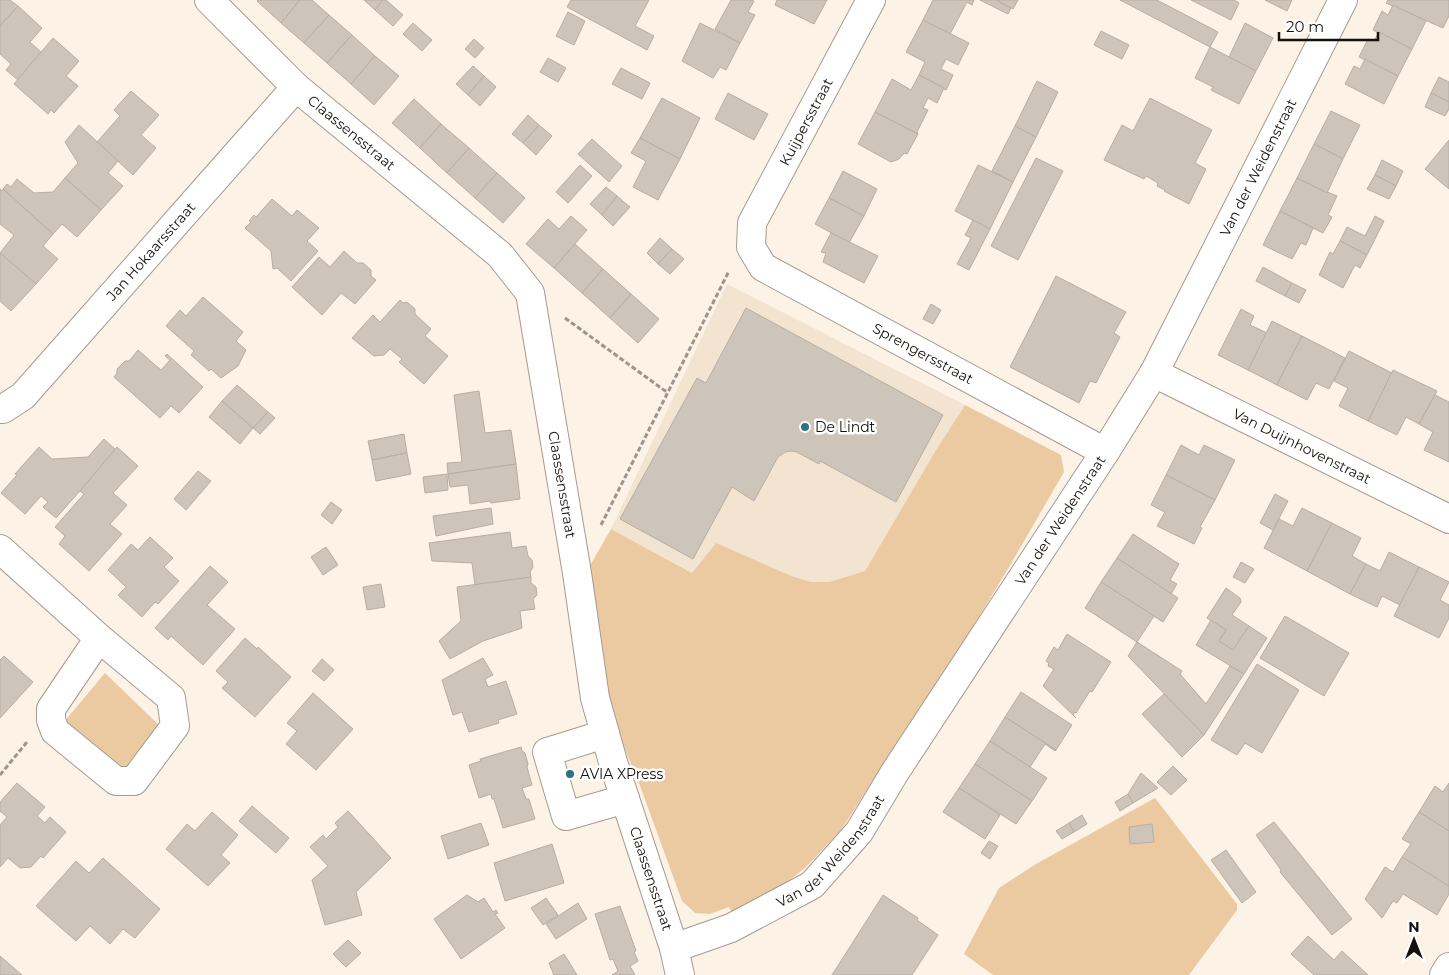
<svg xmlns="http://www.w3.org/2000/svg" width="1449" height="975" font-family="Montserrat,sans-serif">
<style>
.built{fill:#f3e4d2}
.green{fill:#eccaa1}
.building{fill:#cec5ba;stroke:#b7ada2}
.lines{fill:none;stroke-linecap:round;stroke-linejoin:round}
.minor-casing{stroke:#a59b91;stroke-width:30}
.path{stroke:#9c958d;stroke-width:3;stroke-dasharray:5 2.5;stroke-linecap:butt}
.minor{stroke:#fff;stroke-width:28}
.poi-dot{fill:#2f7083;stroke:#fff;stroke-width:2}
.labels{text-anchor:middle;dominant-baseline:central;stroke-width:5;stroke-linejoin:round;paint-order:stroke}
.street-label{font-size:14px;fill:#14110d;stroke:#fff}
.poi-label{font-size:14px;fill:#14110d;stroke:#fff;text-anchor:start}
</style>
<rect width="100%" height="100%" fill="#fcf2e6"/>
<path class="built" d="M727,284L965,405L936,450L865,571L829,582H811L789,575L693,573L611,529Z"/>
<g class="green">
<path d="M965,405L1061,455L1064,472L1012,562L927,703L872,782L841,830L806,867L786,883L733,915L729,907L710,914L695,913L682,901L639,783L610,714L588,569L611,529L692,573L716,543L789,575L811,582H829L865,571L936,450Z"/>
<path d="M105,673L167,733L118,788L59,728Z"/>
<path d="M1155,798L1237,904V910L1189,975H993L964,954L999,888L1036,864Z"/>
</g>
<g class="building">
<path d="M0,0H10L18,6L0,26Z"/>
<path d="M258,0H300L281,23L257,1Z"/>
<path d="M300,0H312L329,15L304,43L281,23Z"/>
<path d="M364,0H383L375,10Z"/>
<path d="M383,0H386L403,15L393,26L375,10Z"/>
<path d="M571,0H649L635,26L654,36L647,50L567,7Z"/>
<path d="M731,0H751L754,1L748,12L755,15L740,43L715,29Z"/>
<path d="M777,0H827L814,24L775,5Z"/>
<path d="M933,0H974L972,5L967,2L950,34L952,35L923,20Z"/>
<path d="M980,0H996L1011,8L1008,14Z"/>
<path d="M996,0H1018L1013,9Z"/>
<path d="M1120,0H1157L1218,32L1210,47Z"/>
<path d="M1191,0H1234L1239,3L1231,20Z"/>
<path d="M1265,0H1292L1287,11Z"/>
<path d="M1388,0H1449V16L1443,28L1386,3Z"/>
<path d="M1393,5L1426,21L1412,49L1373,30L1382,11L1388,15Z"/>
<path d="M18,6L42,28L30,42L42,53L18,80L6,70L11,64L0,54V26Z"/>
<path d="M568,12L585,21L574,45L556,36Z"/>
<path d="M329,15L352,35L327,63L304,43Z"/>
<path d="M923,20L969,43L958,65L946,59L941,69L953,75L946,90L944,89V88L919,75L925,62L906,52Z"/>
<path d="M413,23L432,40L422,51L403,34Z"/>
<path d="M700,23L740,43L726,70L720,67L713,78L682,61Z"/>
<path d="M1245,23L1273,38L1256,71L1229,57Z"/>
<path d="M1101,31L1129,45L1122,59L1094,45Z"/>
<path d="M1379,32L1412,49L1398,76L1359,57L1368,39L1374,41Z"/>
<path d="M352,35L375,56L351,84L327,63Z"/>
<path d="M53,38L79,61L66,76L78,86L54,113L51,110L48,114L14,84Z"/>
<path d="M474,39L484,48L475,58L465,49Z"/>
<path d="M1210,47L1256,71L1239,104L1211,90L1213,87L1195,78Z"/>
<path d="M375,56L399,76L374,105L351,84Z"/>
<path d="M548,58L566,68L558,82L540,72Z"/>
<path d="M1365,59L1398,76L1384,104L1345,84L1354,66L1360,69Z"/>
<path d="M473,66L484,76L468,95L456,84Z"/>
<path d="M621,68L650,83L642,99L612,84Z"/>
<path d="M919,75L944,88L937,103L928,98L923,108L928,110L917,132L918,134L875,112L892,79L911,90Z"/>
<path d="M484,76L496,87L480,106L468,95Z"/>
<path d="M1439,77L1449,82V102L1431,93Z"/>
<path d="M1037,81L1058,92L1036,137L1015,126Z"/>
<path d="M131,91L159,115L141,135L156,148L133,175L97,142L120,116L114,110Z"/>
<path d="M728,93L768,114L754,140L715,119Z"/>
<path d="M1431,93L1449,102V109L1445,116L1425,107Z"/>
<path d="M662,98L700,118L680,159L640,138Z"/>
<path d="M1150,98L1212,130L1195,163L1206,169L1189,204L1164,191L1165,190L1157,186L1158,183L1146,176L1144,179L1104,160L1122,125L1133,131Z"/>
<path d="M414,99L441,124L420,148L392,123Z"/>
<path d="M1331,111L1360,125L1343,159L1314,144Z"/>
<path d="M875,112L918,134L907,154L904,153L899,159L891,162L858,144Z"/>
<path d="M528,115L539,125L523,143L512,134Z"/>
<path d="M441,124L469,148L447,173L420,148Z"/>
<path d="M79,125L118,161L108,173L123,186L101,210L65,178L78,163L65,142Z"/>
<path d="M539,125L552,136L536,155L523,143Z"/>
<path d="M1015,126L1036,137L1013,182L992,171Z"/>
<path d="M640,138L680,159L658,200L633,187L646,161L631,153Z"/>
<path d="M592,139L622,166L609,182L578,154Z"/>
<path d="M1449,140V189L1425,169Z"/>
<path d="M1314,144L1343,159L1327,193L1297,178Z"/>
<path d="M469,148L497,173L475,198L447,173Z"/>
<path d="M1036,158L1063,171L1018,260L991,246Z"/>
<path d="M1382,160L1403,171L1396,186L1375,175Z"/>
<path d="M580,165L592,176L568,203L556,192Z"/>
<path d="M978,165L1013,182L990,229L955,211Z"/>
<path d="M843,171L877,189L864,216L829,198Z"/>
<path d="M497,173L525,198L503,223L475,198Z"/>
<path d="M1375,175L1396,186L1389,199L1367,189Z"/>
<path d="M65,178L101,210L77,237L62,224L53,234L3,189L7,184L11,187L17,179L34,193L53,192Z"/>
<path d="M1297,178L1327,193V192L1337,196L1328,215L1332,217L1323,233L1280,211Z"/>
<path d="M606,187L617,196L602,215L590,204Z"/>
<path d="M0,189L2,191L3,189L53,234L43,246L58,259L36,284L0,253L14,235L0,224Z"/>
<path d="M617,196L630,207L613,226L602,215Z"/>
<path d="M829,198L864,216L850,241L848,242L815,224Z"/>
<path d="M272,199L292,216L297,210L319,228L307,241L318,251L291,281L277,268L273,269L271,251L245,228L251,222L249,221L254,215L256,217Z"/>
<path d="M1280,211L1313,228L1306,245L1301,243L1292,259L1263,245Z"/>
<path d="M571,216L587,230L554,268L526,244L548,219L559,229Z"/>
<path d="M1375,216L1384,221L1367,255L1340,241L1347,227L1365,236Z"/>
<path d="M973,220L990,229L969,270L957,264L971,238L965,235Z"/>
<path d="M831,233L878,256L864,283L823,262L826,253L821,252Z"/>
<path d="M660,238L672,249L658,264L647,253Z"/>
<path d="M1340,241L1367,255L1360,268L1355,265L1343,288L1319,275L1330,252L1333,254Z"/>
<path d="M575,244L603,269L582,293L554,268Z"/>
<path d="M672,249L684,259L670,274L658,264Z"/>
<path d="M344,251L357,263H363L371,270V276L376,280L355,304L341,293L322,315L292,287L319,257L330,267Z"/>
<path d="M0,253L36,284L11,311L0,301Z"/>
<path d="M1263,267L1292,283L1285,296L1256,281Z"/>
<path d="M603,269L631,294L610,318L582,293Z"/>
<path d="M1056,276L1126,312L1114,333L1120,337L1096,383L1090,381L1079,403L1010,367Z"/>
<path d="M1292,283L1306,290L1299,303L1285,296Z"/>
<path d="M631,294L659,319L638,343L610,318Z"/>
<path d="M203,297L243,332L236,341L246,350L238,366L221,378L211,369L209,371L191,355L194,351L166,326L180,310L186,316Z"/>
<path d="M400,300L403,303L407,302L415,309V314L431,329L425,336L448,356L424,384L399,362L402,359L390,349L384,355L374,356L352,338L373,315L380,322Z"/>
<path d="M931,304L941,310L933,324L923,319Z"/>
<path d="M746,308L943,415L896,502L820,461L819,464L797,452L791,451L785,452L778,457L754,501L732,487L693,559L620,519L697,378L706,383Z"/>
<path d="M1241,309L1254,316L1250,325L1267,333L1248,370L1218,355Z"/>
<path d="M1272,321L1302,336L1277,385L1248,370Z"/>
<path d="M1302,336L1345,358L1329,389L1316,383L1307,400L1277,385Z"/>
<path d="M138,350L161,370L170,360L165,356L167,354L203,387L179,413L171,406L160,418L114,377L117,373V369L125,361H129Z"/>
<path d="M1349,351L1392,373L1368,421L1339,406L1348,388L1334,381Z"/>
<path d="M1393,370L1437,391L1419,424L1406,417L1397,435L1368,421Z"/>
<path d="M237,385L268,412L253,428L222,401Z"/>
<path d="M479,391L485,433L511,430L516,464L448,474L447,463L462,462L454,395Z"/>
<path d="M1435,395L1449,402V462L1424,450L1433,432L1419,424Z"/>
<path d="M222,401L253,428L240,444L209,417Z"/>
<path d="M268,412L275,418L260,434L253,428Z"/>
<path d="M404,434L407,453L372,460L368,441Z"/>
<path d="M104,439L116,450L56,518L43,507L48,502L41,496L25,514L1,493L17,475L15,474L39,447L52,459L88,457Z"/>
<path d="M1181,445L1199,455L1204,445L1235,460L1215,500L1166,475Z"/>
<path d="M117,447L138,466L113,493L127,505L110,524L122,534L89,571L59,544L65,536L55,527L84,494L80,491Z"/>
<path d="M407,453L411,474L376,481L372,460Z"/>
<path d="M516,464L520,499L491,503L490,501L470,504L468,485L450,487L448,474Z"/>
<path d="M198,471L211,481L186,510L174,499Z"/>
<path d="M447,474L448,490L425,493L423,477Z"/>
<path d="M1166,475L1215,500L1200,527L1202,528L1194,544L1157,526L1165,512L1151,505Z"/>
<path d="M1275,494L1288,501L1273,530L1260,523Z"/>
<path d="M331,502L342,510L332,524L321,515Z"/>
<path d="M491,508L493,524L436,536L433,516Z"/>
<path d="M1302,508L1332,523L1307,571L1264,548L1279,519L1293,526Z"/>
<path d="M1332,523L1361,538L1352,556L1366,564L1350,594L1307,571Z"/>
<path d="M510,532L512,548L526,546L528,556L532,560L533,567L530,572L531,577L475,585L472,563L432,561L429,543Z"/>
<path d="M1133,534L1179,564L1170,580L1177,584L1171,594L1117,558Z"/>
<path d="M150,537L173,558L164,567L179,581L158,604L155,602L142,617L118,595L126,587L108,570L131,544L138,550Z"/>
<path d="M326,547L338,565L323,575L311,557Z"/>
<path d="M1389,552L1419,567L1400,605L1382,596L1377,607L1350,594L1366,564L1380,571Z"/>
<path d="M1117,558L1178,598L1163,622L1101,582Z"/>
<path d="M1241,562L1254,569L1245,583L1233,577Z"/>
<path d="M210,566L228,582L207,605L235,629L203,665L171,636L168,640L155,628Z"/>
<path d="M1419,567L1449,582L1440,600L1449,605V618L1439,638L1394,616Z"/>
<path d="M531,577V583L536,587L537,595L533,599L535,609L520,611L522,628L483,641L450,659L439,641L461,621L457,587Z"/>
<path d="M1101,582L1154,616L1137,642L1085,608Z"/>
<path d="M381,584L385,607L367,610L363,587Z"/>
<path d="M1226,588L1240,598L1241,602L1232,615L1249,626L1233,650L1219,641L1226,630L1207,618Z"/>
<path d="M1285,616L1349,653L1324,696L1260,658Z"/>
<path d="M1211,620L1226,630L1219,641L1233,650L1249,626L1267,638L1244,674L1196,645Z"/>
<path d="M1067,634L1111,662L1092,692L1090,691L1076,713L1075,712L1073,715L1076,718L1043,686L1054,669L1048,666L1049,663L1046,661L1054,647L1058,650Z"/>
<path d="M245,638L257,649L258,647L291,677L255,717L222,688L228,682L216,671Z"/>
<path d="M1137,642L1182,671L1180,674L1206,704L1230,666L1244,674L1204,735L1128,656Z"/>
<path d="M4,656L33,682L0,718V660Z"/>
<path d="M483,658L493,675L485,679L488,687L506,681L517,714L498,720L499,723L469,732L462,712L453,715L442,680Z"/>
<path d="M322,659L334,670L324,681L312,671Z"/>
<path d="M1257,664L1299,690L1262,753L1245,743L1237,755L1211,740Z"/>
<path d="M1021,692L1072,725L1056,750L1005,717Z"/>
<path d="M313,693L353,729L316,770L286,744L297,731L287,723Z"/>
<path d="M1164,694L1204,735L1182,757L1142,714Z"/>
<path d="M1005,717L1056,750L1055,751L1045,744L1030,767L990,741Z"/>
<path d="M990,741L1047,778L1032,801L975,764Z"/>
<path d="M521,747L522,751L525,753L528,764L527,767L532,785L522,788L526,799H529L535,819L503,828L494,799H492L491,794L479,798L469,765L481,761L480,759Z"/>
<path d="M975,764L1032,801L1016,824L959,788Z"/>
<path d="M1173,766L1187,780L1171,795L1157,782Z"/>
<path d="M1141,773L1158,788L1133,803L1128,794Z"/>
<path d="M17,783L45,807L37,816L45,823L50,817L66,832L43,858L41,856L31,867L20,868L8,858L0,867V825L7,817L0,811V802Z"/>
<path d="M1449,783V831L1419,812L1435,786L1443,792Z"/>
<path d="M959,788L1000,815L985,839L943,812Z"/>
<path d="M1128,794L1133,803L1120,811L1115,802Z"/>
<path d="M252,806L289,838L276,853L239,821Z"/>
<path d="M348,811L391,858L356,892L362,915L325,925L312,880L328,866L310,847L323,835L326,839L338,827L335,823Z"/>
<path d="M212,812L238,835L221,855L230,863L208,886L166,849L187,824L195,831Z"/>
<path d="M1419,812L1449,831V886L1402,857L1411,844L1402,839Z"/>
<path d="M1082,815L1087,824L1074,832L1069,823Z"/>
<path d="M1274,822L1352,919L1332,935L1280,872L1281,870L1256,835Z"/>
<path d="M481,823L489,845L448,859L441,836Z"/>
<path d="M1069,823L1074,832L1062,839L1056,831Z"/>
<path d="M1152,824L1154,842L1130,844L1129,827Z"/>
<path d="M989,841L998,846L990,859L981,853Z"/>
<path d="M552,844L564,883L505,901L494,863Z"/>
<path d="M1226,850L1256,892L1242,903L1211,860Z"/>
<path d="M1402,857L1449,886V894L1437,915L1403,894L1397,903L1393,901L1382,918L1365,899L1385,867L1393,872Z"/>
<path d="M103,858L160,909L135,938L123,929L110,944L90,926L76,941L36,906L76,861L89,873Z"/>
<path d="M467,895L478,902L484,898L493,912L496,910L498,913L495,914L505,928L461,959L434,919Z"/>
<path d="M883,895L918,918L917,920L938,935L912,975H832Z"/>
<path d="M546,898L558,915L543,925L531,908Z"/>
<path d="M578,903L587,919L556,939L546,924Z"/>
<path d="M620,906L636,951L634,952L638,961L630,966L635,975H612L618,971L613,959L610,960L595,914Z"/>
<path d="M1308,936L1334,960L1342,951L1368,975H1314L1291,954Z"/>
<path d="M348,940L361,953L346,967L333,954Z"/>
<path d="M564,954L577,975H554L549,963Z"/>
<path d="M0,956L22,975H0Z"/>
</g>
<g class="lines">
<defs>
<g id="minor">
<path id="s1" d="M209,0L296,87L500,255L530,293L577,573L595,698L613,762L674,948L680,975"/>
<path id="s2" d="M871,0L752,223L751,247L763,267L1105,452"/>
<path id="s3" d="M1154,373L1449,519"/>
<path id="s4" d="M0,409H3L23,396L296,87"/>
<path d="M0,549L99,638L171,698L175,726L134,781H116L55,731L51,720V709L99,638"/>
<path d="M605,734L547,752L566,816L625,799"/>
<path id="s5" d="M674,948L731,928L812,885L859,832L895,772L1105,452L1154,373L1343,0"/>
<path d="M1444,975L1449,967"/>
</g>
</defs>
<use href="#minor" class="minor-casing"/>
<g class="path">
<path d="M565,318L668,393"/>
<path d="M601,525L729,271"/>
<path d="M0,775L27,742"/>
</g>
<use href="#minor" class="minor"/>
</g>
<g class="poi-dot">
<circle cx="805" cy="427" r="5"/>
<circle cx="570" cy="774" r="5"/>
</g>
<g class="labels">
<g class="street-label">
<text transform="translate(806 122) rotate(-62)">Kuijpersstraat</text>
<text stroke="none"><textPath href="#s1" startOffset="195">Claassensstraat</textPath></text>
<text stroke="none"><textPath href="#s5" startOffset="999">Van der Weidenstraat</textPath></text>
<text stroke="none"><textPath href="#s4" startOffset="220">Jan Hokaarsstraat</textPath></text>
<text stroke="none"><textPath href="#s2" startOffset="482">Sprengersstraat</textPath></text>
<text stroke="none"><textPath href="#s3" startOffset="165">Van Duijnhovenstraat</textPath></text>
<text stroke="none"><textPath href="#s1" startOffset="630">Claassensstraat</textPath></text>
<text stroke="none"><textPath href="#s5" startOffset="594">Van der Weidenstraat</textPath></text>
<text stroke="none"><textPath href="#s5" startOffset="189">Van der Weidenstraat</textPath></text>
<text stroke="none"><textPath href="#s1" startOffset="1035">Claassensstraat</textPath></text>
</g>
<g class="poi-label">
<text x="815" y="427">De Lindt</text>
<text x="580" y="774">AVIA XPress</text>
</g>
</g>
<g transform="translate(1414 940)" stroke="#ffffff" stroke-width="4" paint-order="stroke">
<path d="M0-4L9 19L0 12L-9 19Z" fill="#14110d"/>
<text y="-8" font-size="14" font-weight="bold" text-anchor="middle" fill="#14110d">N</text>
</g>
<path d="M1279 32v8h99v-8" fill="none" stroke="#14110d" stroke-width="2.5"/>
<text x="1286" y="32" font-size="15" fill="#14110d" stroke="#ffffff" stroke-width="4" paint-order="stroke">20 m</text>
</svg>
